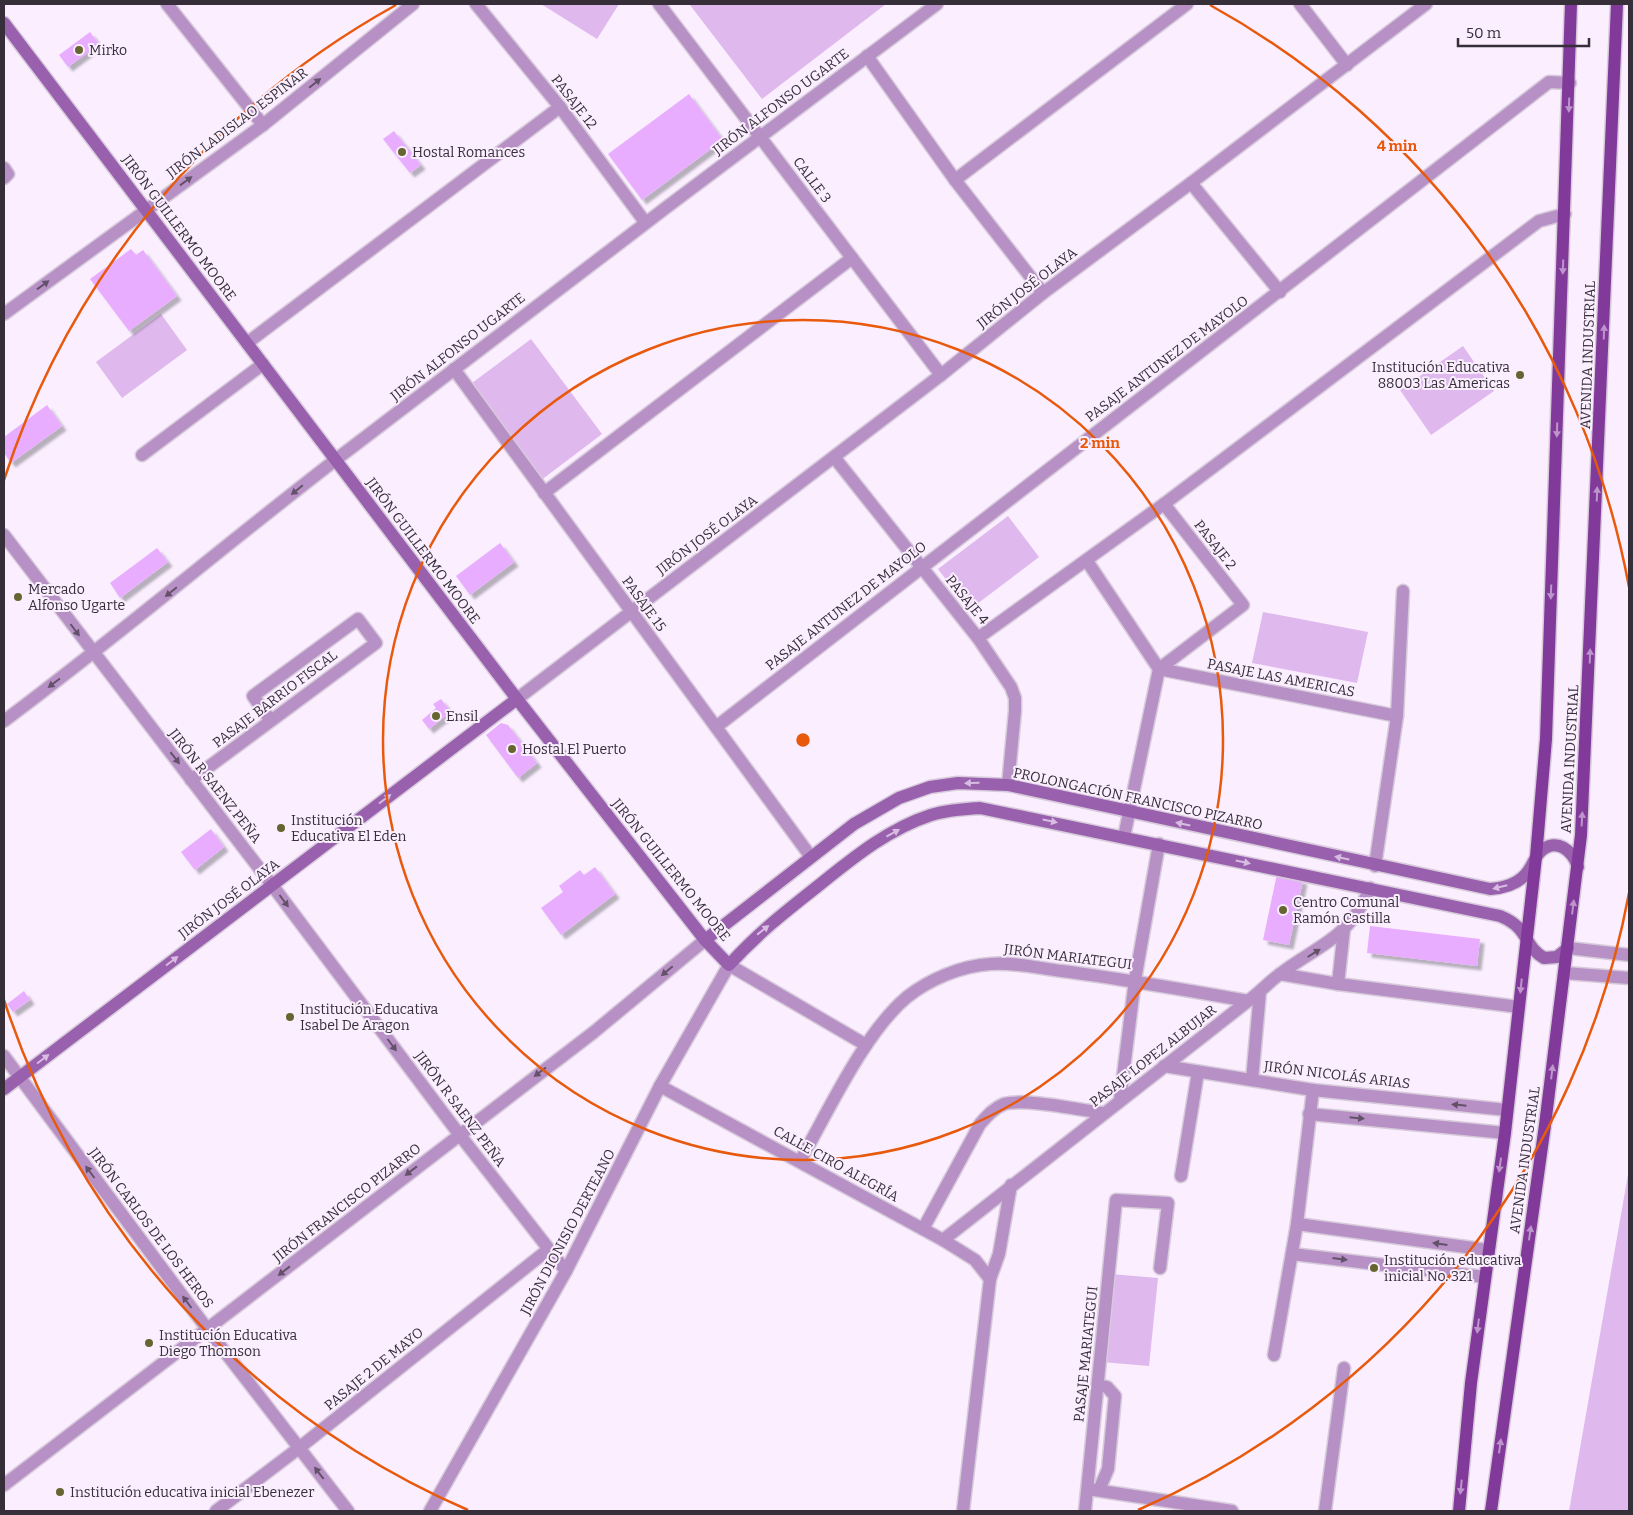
<svg xmlns="http://www.w3.org/2000/svg" width="1633" height="1515" font-family="Bitter,serif">
<style>
.green{fill:#dfb8ee}
.building{fill:#e9adff;filter:url(#shadow)}
.lines{fill:none;stroke-linecap:round;stroke-linejoin:round}
.minor-casing{stroke:#d7cbdb;stroke-width:15}
.tertiary-casing{stroke:#d7cbdb;stroke-width:15}
.secondary-casing{stroke:#d7cbdb;stroke-width:15}
.primary-casing{stroke:#d7cbdb;stroke-width:15}
.minor{stroke:#b791c5;stroke-width:12}
.tertiary{stroke:#b791c5;stroke-width:12}
.secondary{stroke:#9860ad;stroke-width:12}
.primary{stroke:#823a9a;stroke-width:12}
.oneway{fill:#63516a}
.oneway2{fill:#be94cc}
.oneway3{fill:#d8bce2}
.ring{fill:none;stroke:#e8590c;stroke-width:2.5}
.poi-dot{fill:#666430;stroke:#faeeff;stroke-width:2}
.labels{text-anchor:middle;dominant-baseline:central;stroke-width:4;stroke-linejoin:round;paint-order:stroke}
.poi-label{font-size:14px;fill:#362e39;stroke:#faeeff;text-anchor:start}
.street-label{font-size:14px;fill:#362e39;stroke:#faeeff}
.centre{fill:#e8590c;stroke:#faeeff;stroke-width:2.5}
.ring-label{font-size:15px;text-anchor:middle;font-weight:bold;fill:#e8590c;stroke:#faeeff;stroke-width:4;stroke-linejoin:round;paint-order:stroke}
</style>
<defs>
<filter id="shadow"><feDropShadow dx="4.5" dy="4.5" stdDeviation="1" flood-color="#0004"/></filter>
</defs>
<rect width="100%" height="100%" fill="#faeeff"/>
<g class="green">
<path d="M541,4H619L597,39Z"/>
<path d="M692,4H886L762,99L690,5Z"/>
<path d="M161,314L187,350L122,398L96,362Z"/>
<path d="M531,339L602,434L540,481L468,386Z"/>
<path d="M1463,346L1494,391L1431,435L1400,390Z"/>
<path d="M1008,516L1039,557L969,610L938,569Z"/>
<path d="M1263,612L1368,632L1357,683L1252,663Z"/>
<path d="M1629,1169V1511H1569Z"/>
<path d="M1110,1274L1158,1278L1149,1366L1102,1362Z"/>
</g>
<g class="building">
<path d="M90,32L99,44L68,67L59,55Z"/>
<path d="M689,94L723,140L642,200L608,154Z"/>
<path d="M394,131L421,165L410,173L383,139Z"/>
<path d="M131,249L136,255L143,250L177,296L129,331L90,279Z"/>
<path d="M47,405L62,426L11,463L4,453V437Z"/>
<path d="M500,543L514,562L470,595L456,576Z"/>
<path d="M157,548L168,562L120,598L110,583Z"/>
<path d="M441,699L451,712L429,729L422,720L436,708L433,704Z"/>
<path d="M501,723L508,725L537,763L518,778L486,735Z"/>
<path d="M211,829L224,847L195,870L181,852Z"/>
<path d="M595,867L615,894L561,935L541,908L563,892L559,886L580,870L584,875Z"/>
<path d="M1277,874L1303,880L1289,945L1263,940Z"/>
<path d="M1370,926L1480,939L1477,966L1367,953Z"/>
<path d="M24,991L30,1000L13,1012L7,1004Z"/>
</g>
<g class="lines">
<defs>
<g id="minor">
<path d="M167,4L263,125"/>
<path d="M476,4L560,107L645,222"/>
<path d="M659,4L941,375"/>
<path d="M1300,4L1347,65"/>
<path d="M867,56L955,180L1043,293"/>
<path d="M4,168L8,174L4,178"/>
<path d="M955,180L1187,4"/>
<path d="M1191,183L1280,292"/>
<path d="M4,314L263,125L413,4"/>
<path d="M247,343L560,107"/>
<path d="M454,369L811,857"/>
<path d="M142,455L263,364"/>
<path d="M834,457L978,638L1011,687L1015,698V711L1008,785"/>
<path d="M544,493L852,258"/>
<path d="M4,535L272,885L459,1134L566,1271"/>
<path d="M1087,561L1159,669L1124,837"/>
<path d="M978,638L1164,504L1539,221L1565,214"/>
<path d="M1159,669L1397,716"/>
<path d="M1159,669L1243,605L1164,504"/>
<path d="M4,721C118,636 226,544 338,458C537,305 736,154 937,4"/>
<path d="M716,727L1549,82L1570,83"/>
<path d="M191,780L376,643L358,619L253,696L271,721"/>
<path d="M1375,866L1397,716L1403,591"/>
<path d="M1280,974L1338,984L1519,1007"/>
<path d="M1338,984L1344,929"/>
<path d="M4,1056L208,1330L348,1511"/>
<path d="M1164,1066L1313,1090L1507,1110"/>
<path d="M1252,1080L1260,992"/>
<path d="M660,1086L943,1240L975,1260L990,1279"/>
<path d="M1120,1100L1135,980L1159,844"/>
<path d="M1309,1114L1505,1133"/>
<path d="M800,1161C828,1112 864,1033 907,997C930,979 961,966 990,964C1014,962 1038,968 1062,971C1124,979 1186,990 1248,1001"/>
<path d="M1181,1176L1198,1072"/>
<path d="M1297,1224L1488,1250"/>
<path d="M923,1229L980,1124C987,1116 994,1108 1004,1104C1024,1098 1080,1110 1103,1113"/>
<path d="M943,1240L1248,1001C1259,993 1269,982 1280,974C1321,943 1348,940 1370,888"/>
<path d="M1292,1254L1485,1277"/>
<path d="M1274,1355L1297,1224L1313,1090"/>
<path d="M1098,1385L1107,1387L1115,1396L1108,1469L1099,1490"/>
<path d="M1088,1489L1232,1511"/>
<path d="M216,1511L299,1448L549,1249"/>
<path d="M430,1511L566,1271L660,1086L729,965L866,1045"/>
<path d="M963,1511L990,1279L999,1254L1011,1185"/>
<path d="M1085,1511L1116,1200L1168,1203L1160,1268"/>
<path d="M1325,1511L1344,1368"/>
</g>
<g id="tertiary">
<path d="M517,699L941,375L1043,293L1191,183L1426,4"/>
<path d="M1568,948L1629,955"/>
<path d="M1565,973L1629,978"/>
<path d="M4,1485L594,1032L705,940"/>
</g>
<g id="secondary">
<path d="M4,23L517,699L705,940L729,965C758,933 785,912 818,886C853,858 888,829 931,815C947,810 963,809 980,808L1500,916C1530,928 1523,946 1544,958L1557,957L1568,948"/>
<path d="M705,940L854,824L899,798L930,787L958,783L1008,785L1490,889C1503,888 1516,885 1525,875C1532,868 1534,858 1540,852C1556,836 1573,851 1578,867"/>
<path d="M4,1089L517,699"/>
</g>
<g id="primary">
<path d="M1459,1511L1471,1383L1505,1133L1519,1007L1536,857L1546,739L1571,4"/>
<path d="M1491,1511L1545,1125L1581,835L1617,4"/>
</g>
</defs>
<use href="#minor" class="minor-casing"/>
<use href="#tertiary" class="tertiary-casing"/>
<use href="#secondary" class="secondary-casing"/>
<use href="#primary" class="primary-casing"/>
<use href="#minor" class="minor"/>
<use href="#tertiary" class="tertiary"/>
<use href="#secondary" class="secondary"/>
<use href="#primary" class="primary"/>
</g>
<defs><path id="oneway-solid" d="M-6-.8H1V-3.2L6.5 0L1 3.2V.8H-6Z" transform="scale(1.25)"/></defs>
<g class="oneway">
<use href="#oneway-solid" transform="translate(315 83) rotate(-39)"/>
<use href="#oneway-solid" transform="translate(186 181) rotate(-36)"/>
<use href="#oneway-solid" transform="translate(43 285) rotate(-36)"/>
<use href="#oneway-solid" transform="translate(297 490) rotate(141)"/>
<use href="#oneway-solid" transform="translate(171 592) rotate(141)"/>
<use href="#oneway-solid" transform="translate(75 630) rotate(53)"/>
<use href="#oneway-solid" transform="translate(54 683) rotate(143)"/>
<use href="#oneway-solid" transform="translate(175 758) rotate(52)"/>
<use href="#oneway-solid" transform="translate(284 901) rotate(53)"/>
<use href="#oneway-solid" transform="translate(1314 953) rotate(-32)"/>
<use href="#oneway-solid" transform="translate(667 971) rotate(140)"/>
<use href="#oneway-solid" transform="translate(392 1045) rotate(53)"/>
<use href="#oneway-solid" transform="translate(540 1072) rotate(143)"/>
<use href="#oneway-solid" transform="translate(1459 1105) rotate(-174)"/>
<use href="#oneway-solid" transform="translate(1357 1118) rotate(6)"/>
<use href="#oneway-solid" transform="translate(411 1171) rotate(142)"/>
<use href="#oneway-solid" transform="translate(90 1172) rotate(-127)"/>
<use href="#oneway-solid" transform="translate(1440 1244) rotate(-172)"/>
<use href="#oneway-solid" transform="translate(1340 1259) rotate(7)"/>
<use href="#oneway-solid" transform="translate(284 1271) rotate(142)"/>
<use href="#oneway-solid" transform="translate(187 1302) rotate(-127)"/>
<use href="#oneway-solid" transform="translate(319 1473) rotate(-128)"/>
</g>
<g class="oneway2">
<use href="#oneway-solid" transform="translate(1569 105) rotate(92)"/>
<use href="#oneway-solid" transform="translate(1563 267) rotate(92)"/>
<use href="#oneway-solid" transform="translate(1604 332) rotate(-88)"/>
<use href="#oneway-solid" transform="translate(1557 430) rotate(92)"/>
<use href="#oneway-solid" transform="translate(1597 494) rotate(-88)"/>
<use href="#oneway-solid" transform="translate(1551 592) rotate(92)"/>
<use href="#oneway-solid" transform="translate(1590 656) rotate(-88)"/>
<use href="#oneway-solid" transform="translate(1582 819) rotate(-87)"/>
<use href="#oneway-solid" transform="translate(1573 907) rotate(-83)"/>
<use href="#oneway-solid" transform="translate(1521 986) rotate(96)"/>
<use href="#oneway-solid" transform="translate(1552 1072) rotate(-83)"/>
<use href="#oneway-solid" transform="translate(1500 1165) rotate(98)"/>
<use href="#oneway-solid" transform="translate(1530 1233) rotate(-82)"/>
<use href="#oneway-solid" transform="translate(1478 1326) rotate(97)"/>
<use href="#oneway-solid" transform="translate(1500 1446) rotate(-82)"/>
<use href="#oneway-solid" transform="translate(1461 1487) rotate(96)"/>
</g>
<g class="oneway3">
<use href="#oneway-solid" transform="translate(972 783) rotate(179)"/>
<use href="#oneway-solid" transform="translate(385 799) rotate(-37)"/>
<use href="#oneway-solid" transform="translate(1050 821) rotate(12)"/>
<use href="#oneway-solid" transform="translate(1183 824) rotate(-168)"/>
<use href="#oneway-solid" transform="translate(893 833) rotate(-29)"/>
<use href="#oneway-solid" transform="translate(1342 858) rotate(-168)"/>
<use href="#oneway-solid" transform="translate(1243 862) rotate(12)"/>
<use href="#oneway-solid" transform="translate(1500 887) rotate(166)"/>
<use href="#oneway-solid" transform="translate(763 930) rotate(-38)"/>
<use href="#oneway-solid" transform="translate(172 961) rotate(-37)"/>
<use href="#oneway-solid" transform="translate(43 1059) rotate(-37)"/>
</g>
<g class="ring">
<circle cx="803" cy="740" r="420"/>
<path d="M1629 893A840 840 0 0 1 1138 1510M468 1510A840 840 0 0 1 4 1000M4 480A840 840 0 0 1 396 5M1210 5A840 840 0 0 1 1629 587"/>
</g>
<g class="poi-dot">
<circle cx="79" cy="50" r="5"/>
<circle cx="402" cy="152" r="5"/>
<circle cx="1520" cy="375" r="5"/>
<circle cx="18" cy="597" r="5"/>
<circle cx="436" cy="716" r="5"/>
<circle cx="512" cy="749" r="5"/>
<circle cx="281" cy="828" r="5"/>
<circle cx="1283" cy="910" r="5"/>
<circle cx="290" cy="1017" r="5"/>
<circle cx="1374" cy="1268" r="5"/>
<circle cx="149" cy="1343" r="5"/>
<circle cx="60" cy="1492" r="5"/>
</g>
<g class="labels">
<g class="poi-label">
<text x="89" y="50">Mirko</text>
<text x="412" y="152">Hostal Romances</text>
<text x="1510" y="367" text-anchor="end">Institución Educativa<tspan x="1510" dy="16">88003 Las Americas</tspan></text>
<text x="28" y="589">Mercado<tspan x="28" dy="16">Alfonso Ugarte</tspan></text>
<text x="446" y="716">Ensil</text>
<text x="522" y="749">Hostal El Puerto</text>
<text x="291" y="820">Institución<tspan x="291" dy="16">Educativa El Eden</tspan></text>
<text x="1293" y="902">Centro Comunal<tspan x="1293" dy="16">Ramón Castilla</tspan></text>
<text x="300" y="1009">Institución Educativa<tspan x="300" dy="16">Isabel De Aragon</tspan></text>
<text x="1384" y="1260">Institución educativa<tspan x="1384" dy="16">inicial No. 321</tspan></text>
<text x="159" y="1335">Institución Educativa<tspan x="159" dy="16">Diego Thomson</tspan></text>
<text x="70" y="1492">Institución educativa inicial Ebenezer</text>
</g>
<g class="street-label">
<text transform="translate(574 102) rotate(52)">PASAJE 12</text>
<text transform="translate(781 102) rotate(-37)">JIRÓN ALFONSO UGARTE</text>
<text transform="translate(237 123) rotate(-37)">JIRÓN LADISLAO ESPINAR</text>
<text transform="translate(812 180) rotate(53)">CALLE 3</text>
<text transform="translate(179 228) rotate(53)">JIRÓN GUILLERMO MOORE</text>
<text transform="translate(1027 288) rotate(-38)">JIRÓN JOSÉ OLAYA</text>
<text transform="translate(458 347) rotate(-38)">JIRÓN ALFONSO UGARTE</text>
<text transform="translate(1588 355) rotate(-88)">AVENIDA INDUSTRIAL</text>
<text transform="translate(1167 359) rotate(-37)">PASAJE ANTUNEZ DE MAYOLO</text>
<text transform="translate(707 535) rotate(-37)">JIRÓN JOSÉ OLAYA</text>
<text transform="translate(1215 545) rotate(52)">PASAJE 2</text>
<text transform="translate(423 551) rotate(53)">JIRÓN GUILLERMO MOORE</text>
<text transform="translate(967 600) rotate(51)">PASAJE 4</text>
<text transform="translate(644 604) rotate(54)">PASAJE 15</text>
<text transform="translate(846 606) rotate(-38)">PASAJE ANTUNEZ DE MAYOLO</text>
<text transform="translate(1281 678) rotate(11)">PASAJE LAS AMERICAS</text>
<text transform="translate(275 699) rotate(-37)">PASAJE BARRIO FISCAL</text>
<text transform="translate(1570 759) rotate(-87)">AVENIDA INDUSTRIAL</text>
<text transform="translate(215 786) rotate(52)">JIRÓN R SAENZ PEÑA</text>
<text transform="translate(1138 799) rotate(12)">PROLONGACIÓN FRANCISCO PIZARRO</text>
<text transform="translate(671 870) rotate(51)">JIRÓN GUILLERMO MOORE</text>
<text transform="translate(229 899) rotate(-37)">JIRÓN JOSÉ OLAYA</text>
<text transform="translate(1068 957) rotate(7)">JIRÓN MARIATEGUI</text>
<text transform="translate(1153 1056) rotate(-38)">PASAJE LOPEZ ALBUJAR</text>
<text transform="translate(1337 1075) rotate(7)">JIRÓN NICOLÁS ARIAS</text>
<text transform="translate(460 1109) rotate(53)">JIRÓN R SAENZ PEÑA</text>
<text transform="translate(1525 1160) rotate(-82)">AVENIDA INDUSTRIAL</text>
<text transform="translate(836 1164) rotate(29)">CALLE CIRO ALEGRÍA</text>
<text transform="translate(347 1203) rotate(-38)">JIRÓN FRANCISCO PIZARRO</text>
<text transform="translate(151 1228) rotate(53)">JIRÓN CARLOS DE LOS HEROS</text>
<text transform="translate(568 1232) rotate(-62)">JIRÓN DIONISIO DERTEANO</text>
<text transform="translate(1086 1354) rotate(-84)">PASAJE MARIATEGUI</text>
<text transform="translate(374 1369) rotate(-39)">PASAJE 2 DE MAYO</text>
</g>
</g>
<circle cx="803" cy="740" r="8" class="centre"/>
<g class="ring-label">
<text x="1397" y="151">4 min</text>
<text x="1100" y="448">2 min</text>
</g>
<rect width="1633" height="1515" fill="none" stroke="#362e39" stroke-width="10"/>
<path d="M1458 38v8h131v-8" fill="none" stroke="#362e39" stroke-width="2.5"/>
<text x="1466" y="38" font-size="15" fill="#362e39" stroke="#faeeff" stroke-width="4" paint-order="stroke">50 m</text>
</svg>
